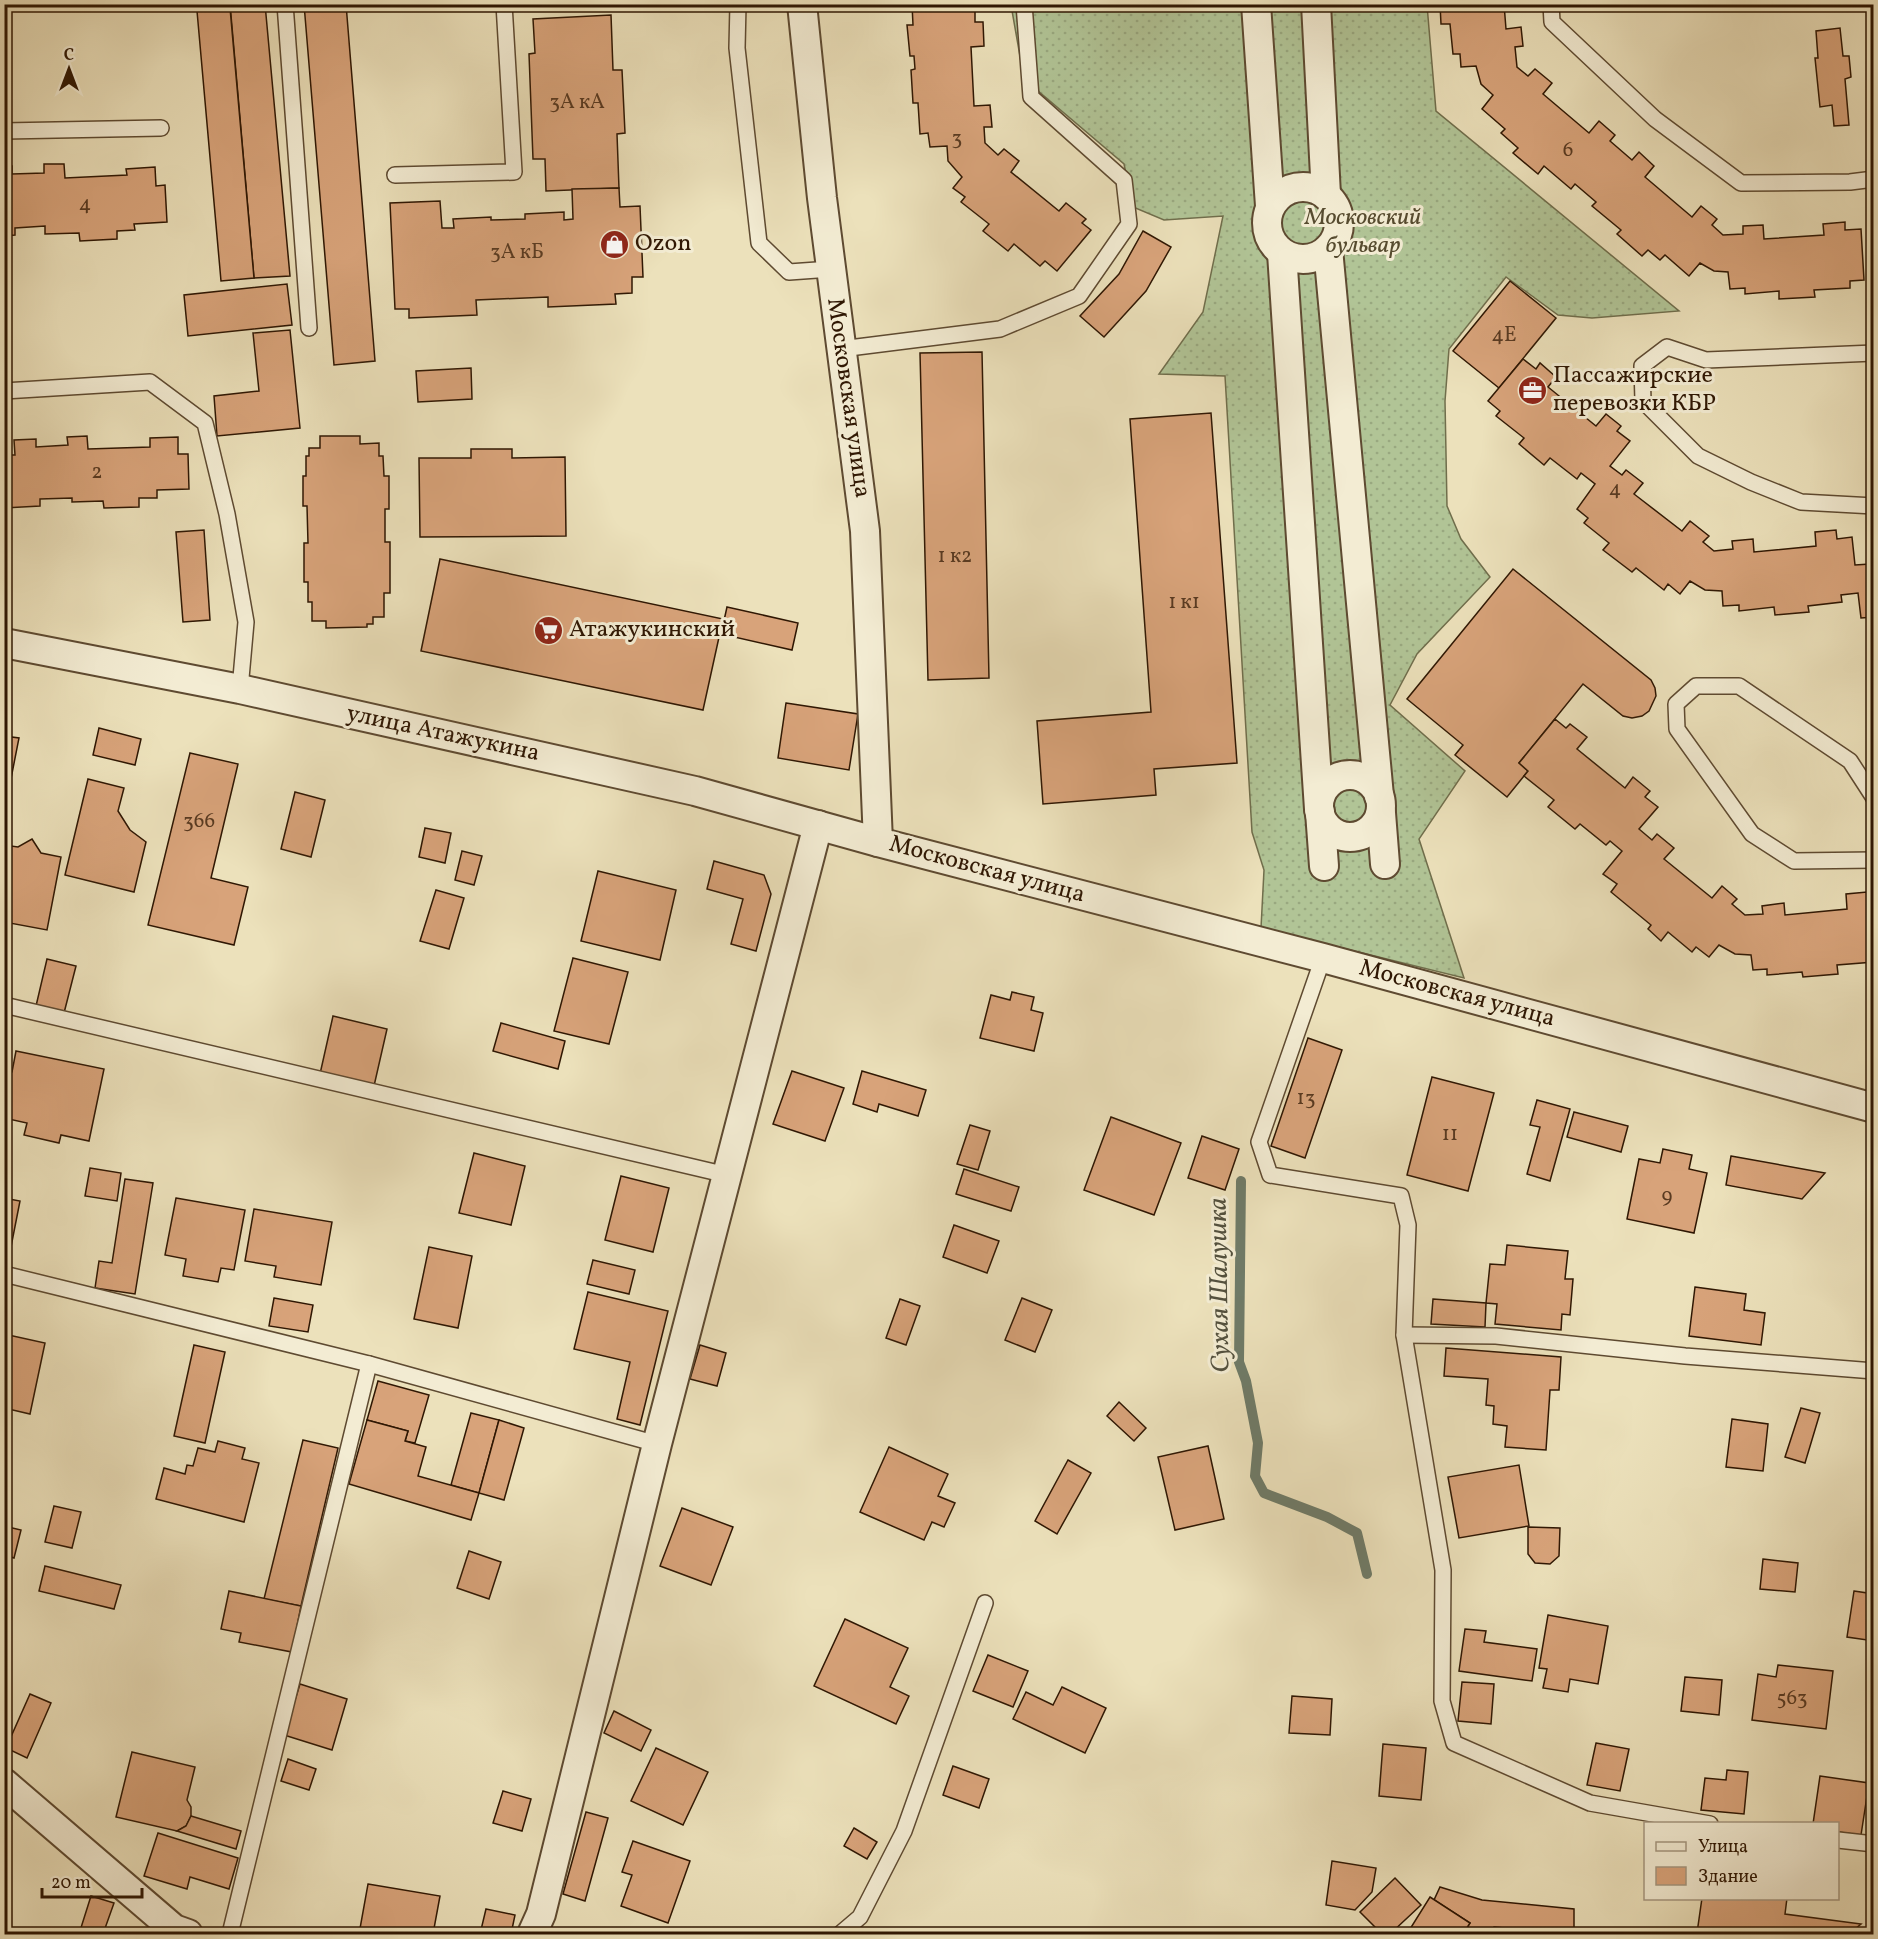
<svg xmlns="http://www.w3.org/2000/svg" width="1878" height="1939" font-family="Vollkorn,serif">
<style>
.grass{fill:url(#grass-dots);stroke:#706e4c;stroke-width:1.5}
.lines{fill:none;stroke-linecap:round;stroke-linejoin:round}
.stream{stroke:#6f7b68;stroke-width:10}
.building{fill:#d8a37a;stroke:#2f1703;stroke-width:1.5}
.lane-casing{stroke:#5e4a31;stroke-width:18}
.street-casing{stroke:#5e4a31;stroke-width:32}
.lane{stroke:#f3ecd3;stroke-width:15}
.street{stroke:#f3ecd3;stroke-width:28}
.labels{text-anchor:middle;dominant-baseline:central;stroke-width:6;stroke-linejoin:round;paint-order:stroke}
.number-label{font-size:21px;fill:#593a21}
.park-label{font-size:24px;font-style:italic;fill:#564b2f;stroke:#f3ecd3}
.poi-label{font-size:24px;fill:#2f1703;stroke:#f3ecd3;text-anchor:start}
.street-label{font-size:24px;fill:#2f1703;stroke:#f3ecd3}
.water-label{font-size:26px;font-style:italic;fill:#54513e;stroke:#f3ecd3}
</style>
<defs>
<pattern id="grass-dots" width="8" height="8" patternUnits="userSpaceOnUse" patternTransform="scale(1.5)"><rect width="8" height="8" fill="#b1c496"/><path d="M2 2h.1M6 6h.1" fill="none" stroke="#99a880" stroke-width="1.8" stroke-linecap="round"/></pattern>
</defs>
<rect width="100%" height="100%" fill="#ece1bb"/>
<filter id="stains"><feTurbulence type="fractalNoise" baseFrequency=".00333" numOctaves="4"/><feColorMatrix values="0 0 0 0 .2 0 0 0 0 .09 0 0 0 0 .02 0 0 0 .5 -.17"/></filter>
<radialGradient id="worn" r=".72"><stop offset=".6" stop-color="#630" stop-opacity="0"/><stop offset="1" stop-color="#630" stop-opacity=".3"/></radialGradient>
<path class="grass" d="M1011,5H1427L1436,111L1679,311L1592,318L1558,315L1506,277L1449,349L1445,401L1447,506L1461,539L1490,577L1417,654L1390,705L1465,771L1419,839L1464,978L1261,928L1264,870L1252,832L1225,376L1159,374L1203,312L1223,216L1164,220L1133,207L1124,164L1024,79Z"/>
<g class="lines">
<path class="stream" d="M1241,1181L1239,1362L1246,1381L1258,1443L1255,1476L1264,1493L1327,1517L1357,1533L1367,1574"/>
</g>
<g class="building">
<path d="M230,4H265L290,276L254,278Z"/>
<path d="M304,4H346L375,361L334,365Z"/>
<path d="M912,4H983V10H975V22H983L984,46L971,47L974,106L990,105L992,127H984L985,143L998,155L1004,149L1019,161L1011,172L1059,211L1066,203L1086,219L1082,223L1091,230L1057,271L1045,261L1040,266L1014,244L1008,251L983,231L989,224L961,202L965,197L953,188L962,177L948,161L947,146L930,147L928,133L920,134L918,103H913L911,70L915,69L914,56H910L907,25H913Z"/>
<path d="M1440,4H1504L1506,29L1521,27L1523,46L1515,47L1517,67L1528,76L1535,69L1552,83L1543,94L1589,133L1599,121L1615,135L1610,141L1632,160L1639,152L1654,166L1645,177L1692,217L1701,206L1717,219L1712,225L1723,235L1743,234V226L1763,225L1764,239L1824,235L1823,224L1845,222V230L1861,229L1864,280L1850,281V288L1814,290L1815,297L1779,299V291L1745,294V288L1730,289L1728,272L1714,271L1700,263L1689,276L1665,255L1660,260L1648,250L1642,256L1617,234L1621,230L1592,206L1596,202L1575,184L1571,189L1544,166L1538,174L1513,153L1518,148L1501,133L1505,129L1482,109L1493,95L1481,84L1476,66L1461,67L1460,54H1453L1450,24H1441Z"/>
<path d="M230,8L254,278L221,281L197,11Z"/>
<path d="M611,15L613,70H622L625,133L617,134L619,188L546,191L545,159H533L529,54L535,53L533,19Z"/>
<path d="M1840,28L1843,56H1849L1851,77L1845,79L1849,125L1834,126L1832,105L1820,107L1815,58H1818L1816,31Z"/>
<path d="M44,164H64L65,178L127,175L126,169L155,167L156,186L165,185L167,222L134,224L135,230L117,231V239L80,241L79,233L45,234V226L15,228V235L4,236V166H12V174L44,173Z"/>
<path d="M619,188L620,207L640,206L643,277H632V293L615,294L616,304L548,307V297L476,300L477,315L409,318V309H395L390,203L440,201L442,228H454L453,219L491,217V220L525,219V214L564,212V220L573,219L572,189Z"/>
<path d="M1143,231L1171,247L1146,291L1104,337L1080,316L1119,274Z"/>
<path d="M1510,281L1556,318L1499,388L1453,351Z"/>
<path d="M287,284L292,325L188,336L184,295Z"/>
<path d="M290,330L300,428L217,436L214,396L259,391L253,333Z"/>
<path d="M982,352L989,678L928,680L920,353Z"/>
<path d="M1523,359L1536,369L1540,363L1556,377L1548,387L1596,426L1606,414L1621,426L1617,431L1630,441L1610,466L1622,475L1626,470L1643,483L1634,494L1682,531L1690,521L1709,536L1703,542L1714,551L1733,549L1732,541L1753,539L1754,552L1816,546L1815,532L1836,530L1837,539L1852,537L1855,565L1870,564V557H1874V617L1861,618L1858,593L1841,595L1842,602L1808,606L1809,612L1775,615L1774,607L1739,611V605L1723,606L1722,591L1705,590L1690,581L1680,594L1668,584L1664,590L1636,568L1632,572L1603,550L1609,543L1584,523L1588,518L1577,509L1595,484L1581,473L1577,479L1550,458L1544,465L1519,444L1524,438L1496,416L1500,411L1488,401Z"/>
<path d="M471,368L472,399L418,402L416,371Z"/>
<path d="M1211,413L1237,763L1154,769L1156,795L1043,804L1037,721L1151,712L1130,419Z"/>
<path d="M87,436L88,449L150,447V438L178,437V454H188L189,489L157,490V498H139V507L104,508L103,501L72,502V498L40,499V506L4,508V455H15L14,440L36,439V447L68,445L67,437Z"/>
<path d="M320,436H360V444L379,443V456H383L384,476H389V509H385V542H390V593H384V617H373V624H367V627L326,628V621H312V602H308V582H304V543H308L307,506H303V476H306V456H309V448H320Z"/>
<path d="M471,449H512V458L565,457L566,536L420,537L419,458H471Z"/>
<path d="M204,530L210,620L183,622L176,532Z"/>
<path d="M440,559L723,619L703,710L421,651Z"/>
<path d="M1513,569L1651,680L1655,688L1656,696L1649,711L1642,716L1632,718L1623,716L1583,684L1519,763L1528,771L1507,797L1455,755L1463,745L1407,699Z"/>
<path d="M727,607L798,623L792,650L721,634Z"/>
<path d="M786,703L858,714L849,770L778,758Z"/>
<path d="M1555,719L1566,728L1570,724L1587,737L1577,749L1625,788L1633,777L1650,791L1645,797L1658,807L1639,829L1652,840L1657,834L1674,848L1664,859L1712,898L1722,886L1737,899L1732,904L1745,915L1763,914L1762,906L1784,903L1785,915L1847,909L1846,894L1867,892L1868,900L1874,899V962L1837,965L1838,974L1803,977L1802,972L1767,975V969L1753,970L1751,955L1735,954L1719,945L1709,957L1696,947L1692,952L1668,932L1661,941L1648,929L1651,925L1611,892L1617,884L1603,874L1622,851L1610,841L1606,845L1580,824L1575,829L1548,807L1554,800L1524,776L1528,771L1519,763Z"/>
<path d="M99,728L141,739L135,765L93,755Z"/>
<path d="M4,736L19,738L4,814Z"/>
<path d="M190,753L238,764L211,878L248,887L234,945L148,925Z"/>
<path d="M88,779L124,788L118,811L130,830L146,842L134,892L65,875Z"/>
<path d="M295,792L325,800L311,857L281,849Z"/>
<path d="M425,828L451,833L445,863L419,857Z"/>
<path d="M32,839L41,853L61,857L47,930L4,922V845L18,847Z"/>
<path d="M462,851L482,856L474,885L455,880Z"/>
<path d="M714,861L764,875L771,894L756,951L731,944L743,899L707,889Z"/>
<path d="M598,871L676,890L660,960L581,941Z"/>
<path d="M436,890L464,898L449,949L420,941Z"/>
<path d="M573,958L628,972L609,1044L554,1031Z"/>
<path d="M47,959L76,966L64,1013L36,1006Z"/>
<path d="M1012,992L1034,997L1031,1010L1043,1013L1034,1051L980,1038L991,995L1010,1000Z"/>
<path d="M333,1016L387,1029L374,1086L320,1074Z"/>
<path d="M501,1023L565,1041L558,1069L493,1051Z"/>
<path d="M1308,1038L1342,1050L1305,1158L1271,1146Z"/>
<path d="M16,1051L104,1069L89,1141L61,1135L59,1143L24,1135L27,1123L4,1118V1075L12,1072Z"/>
<path d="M792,1071L844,1088L825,1141L773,1124Z"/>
<path d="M862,1071L926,1090L918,1116L879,1104L877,1112L853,1104Z"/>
<path d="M1432,1077L1494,1093L1468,1191L1407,1175Z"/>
<path d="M1537,1100L1570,1109L1550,1181L1527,1174L1540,1127L1530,1125Z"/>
<path d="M1574,1112L1628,1126L1621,1152L1567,1137Z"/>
<path d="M1111,1117L1181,1143L1154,1215L1084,1190Z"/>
<path d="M970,1125L990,1131L978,1170L957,1164Z"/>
<path d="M1202,1136L1239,1149L1225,1190L1188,1178Z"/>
<path d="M1663,1149L1692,1155L1689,1169L1707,1173L1694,1233L1627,1219L1639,1159L1660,1163Z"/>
<path d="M474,1153L525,1166L511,1225L459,1213Z"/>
<path d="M1731,1156L1825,1173L1802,1199L1726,1185Z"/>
<path d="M90,1168L121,1173L117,1201L85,1196Z"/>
<path d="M964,1169L1019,1187L1011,1211L956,1194Z"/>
<path d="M621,1176L669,1188L653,1252L605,1240Z"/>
<path d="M125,1179L153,1183L135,1294L95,1288L99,1261L112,1263Z"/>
<path d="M4,1198L20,1201L9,1257H4Z"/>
<path d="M176,1198L245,1210L234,1270L221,1268L218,1282L183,1276L186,1259L165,1255Z"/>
<path d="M254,1209L332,1222L321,1285L274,1277L276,1266L245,1261Z"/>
<path d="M954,1225L999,1241L987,1273L943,1257Z"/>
<path d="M1507,1245L1568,1251L1565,1279H1573L1570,1315L1562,1314L1561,1330L1495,1324L1497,1304L1486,1303L1490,1264L1505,1265Z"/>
<path d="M429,1247L472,1256L458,1328L414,1319Z"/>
<path d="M593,1260L635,1270L629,1294L587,1284Z"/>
<path d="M1695,1287L1746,1294L1744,1310L1765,1313L1761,1345L1689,1336Z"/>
<path d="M588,1292L668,1311L640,1425L617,1419L630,1362L574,1349Z"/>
<path d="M274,1298L313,1305L308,1332L269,1326Z"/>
<path d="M1022,1298L1052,1310L1035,1352L1005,1340Z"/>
<path d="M900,1299L920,1306L906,1345L886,1338Z"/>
<path d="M1433,1299L1486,1303L1485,1327L1431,1324Z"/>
<path d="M4,1334L45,1343L30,1414L4,1408Z"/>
<path d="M194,1345L225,1352L205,1443L174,1436Z"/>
<path d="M700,1345L726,1353L717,1386L690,1379Z"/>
<path d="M1446,1348L1561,1357L1559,1390H1550L1546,1450L1505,1447L1507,1426L1493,1424L1494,1406L1486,1405L1488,1379L1444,1376Z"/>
<path d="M378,1381L429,1395L415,1443L405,1441L408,1431L367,1420Z"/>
<path d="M1119,1402L1146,1428L1134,1441L1107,1416Z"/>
<path d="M1801,1408L1820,1413L1805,1463L1785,1457Z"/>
<path d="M471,1413L499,1420L479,1493L451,1485Z"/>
<path d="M1732,1419L1768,1424L1763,1471L1726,1467Z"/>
<path d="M367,1420L408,1431L405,1441L426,1447L418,1476L479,1493L471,1520L349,1484Z"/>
<path d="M499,1420L524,1428L504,1500L479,1493Z"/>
<path d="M303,1440L338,1448L301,1606L264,1599Z"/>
<path d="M218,1441L245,1448L242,1459L259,1463L244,1522L156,1499L164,1468L185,1474L187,1465L193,1466L198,1448L215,1452Z"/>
<path d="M1208,1446L1224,1519L1175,1530L1158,1457Z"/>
<path d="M889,1447L948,1474L938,1496L955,1503L944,1527L932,1522L924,1540L860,1512Z"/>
<path d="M1068,1460L1091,1473L1057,1534L1035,1521Z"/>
<path d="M1519,1465L1529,1526L1459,1538L1448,1477Z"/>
<path d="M54,1506L81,1512L72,1548L45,1542Z"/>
<path d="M682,1508L733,1527L711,1585L660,1566Z"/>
<path d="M4,1526L21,1530L14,1558L4,1555Z"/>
<path d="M1528,1527L1560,1528L1559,1556L1550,1564L1535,1563L1528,1554Z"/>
<path d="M469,1551L501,1562L489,1599L457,1588Z"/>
<path d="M1763,1559L1798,1563L1795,1592L1760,1589Z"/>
<path d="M45,1566L121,1585L114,1609L39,1591Z"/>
<path d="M229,1591L301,1606L292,1652L239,1642L241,1633L221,1629Z"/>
<path d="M1854,1591L1874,1594V1641L1847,1637Z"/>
<path d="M1548,1615L1608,1626L1598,1684L1570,1679L1568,1692L1543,1688L1547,1669L1539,1668Z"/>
<path d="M845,1619L908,1648L890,1687L909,1696L896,1724L814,1686Z"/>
<path d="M1465,1629L1486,1631L1484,1642L1537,1649L1532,1681L1459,1671Z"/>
<path d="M988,1655L1028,1671L1013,1707L973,1691Z"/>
<path d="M1778,1665L1833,1671L1826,1729L1752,1720L1758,1674L1776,1677Z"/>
<path d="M1685,1677L1722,1680L1719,1715L1681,1711Z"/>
<path d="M1462,1682L1494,1684L1491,1724L1458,1721Z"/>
<path d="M300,1684L347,1699L332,1750L284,1735Z"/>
<path d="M1062,1687L1106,1708L1085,1753L1013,1719L1026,1692L1053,1705Z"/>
<path d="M30,1694L51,1703L27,1758L6,1748Z"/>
<path d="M1292,1696L1332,1699L1330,1735L1289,1733Z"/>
<path d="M614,1711L651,1730L641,1751L604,1733Z"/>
<path d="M1596,1743L1629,1749L1620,1791L1587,1785Z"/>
<path d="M1383,1744L1426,1748L1421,1800L1379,1796Z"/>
<path d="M656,1748L708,1772L683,1825L631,1801Z"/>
<path d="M132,1752L195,1767L187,1800L191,1807V1816L186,1826L177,1831L116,1817Z"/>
<path d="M288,1759L316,1769L309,1790L281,1781Z"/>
<path d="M953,1766L989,1779L979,1808L943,1795Z"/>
<path d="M1727,1770L1748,1772L1744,1814L1701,1810L1705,1778L1726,1780Z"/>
<path d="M1820,1776L1869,1783L1861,1835L1838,1832V1824H1813Z"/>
<path d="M503,1791L531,1799L522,1831L493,1823Z"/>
<path d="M586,1812L608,1818L585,1901L563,1894Z"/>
<path d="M191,1816L241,1831L236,1849L177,1831L186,1826Z"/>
<path d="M854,1828L877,1842L867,1859L844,1846Z"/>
<path d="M158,1833L238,1858L229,1889L190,1877L187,1889L144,1876Z"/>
<path d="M633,1841L690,1861L668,1923L621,1906L632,1875L622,1872Z"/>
<path d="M1332,1861L1376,1868L1372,1892L1355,1910L1326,1905Z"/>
<path d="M1395,1878L1421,1905L1390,1934H1382L1360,1912Z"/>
<path d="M368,1884L440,1896L433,1934H359Z"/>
<path d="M1440,1887L1482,1900L1574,1909V1934L1494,1927L1489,1934H1463L1470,1923L1434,1900Z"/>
<path d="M91,1896L114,1903L103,1934H79Z"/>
<path d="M1430,1897L1470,1923L1463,1934H1419L1410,1929Z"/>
<path d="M1702,1898H1787L1785,1914L1861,1924L1849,1934H1711L1697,1933Z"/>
<path d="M486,1909L515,1915L511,1934H480Z"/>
</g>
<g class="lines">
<defs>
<g id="lane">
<path d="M285,4L309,328"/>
<path d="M738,4L737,48L759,243L789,272L831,269"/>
<path d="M1551,4L1552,22L1655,119L1741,183L1850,182L1874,179"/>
<path d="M4,131L161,128"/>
<path d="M395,175L514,172L504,4"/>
<path d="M841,349L1000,329L1079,296L1129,224L1124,180L1031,97L1024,4"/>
<path d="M1874,353L1706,360L1667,347L1642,366L1643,401L1698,456L1751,482L1801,502L1874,506"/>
<path d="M4,391L150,382L205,423L227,514L246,622L240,689"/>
<path d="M1874,798L1850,761L1739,686H1696L1676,704L1677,729L1752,834L1794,861L1874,860"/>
<path d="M1323,958L1259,1142L1270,1175L1401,1196L1408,1225L1404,1335L1443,1570L1442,1701L1454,1743L1590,1803L1710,1824"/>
<path d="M4,1005L727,1175"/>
<path d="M4,1274L369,1364L657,1444"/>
<path d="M1404,1335L1496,1336L1685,1356L1874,1371"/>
<path d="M1838,1840L1874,1844"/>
<path d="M230,1934L369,1364"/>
<path d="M840,1934L860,1917L904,1831L985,1603"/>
</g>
<g id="street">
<path d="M802,4L822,198L865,531L878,842"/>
<path d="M1256,4L1270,206"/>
<path d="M1316,4L1326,195"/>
<circle cx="1303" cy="223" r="36"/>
<path d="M1328,249L1379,796"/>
<path d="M1282,253L1319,809"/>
<path d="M4,643L240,689L695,791L878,842L1323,958L1874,1108"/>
<circle cx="1350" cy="806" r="31"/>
<path d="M1320,812L1324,866"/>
<path d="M1381,813L1385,864"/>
<path d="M4,1783L174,1929L188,1934"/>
<path d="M532,1934L541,1914L657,1444L818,825"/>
</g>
</defs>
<use href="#lane" class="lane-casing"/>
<use href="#street" class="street-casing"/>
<use href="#lane" class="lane"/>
<use href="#street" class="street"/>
</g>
<defs>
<symbol id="shop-disc" viewBox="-11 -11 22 22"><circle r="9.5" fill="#8f2418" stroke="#f3ecd3"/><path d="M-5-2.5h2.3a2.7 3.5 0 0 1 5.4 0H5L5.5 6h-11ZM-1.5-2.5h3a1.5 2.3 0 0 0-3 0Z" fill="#fff"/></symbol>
<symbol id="office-disc" viewBox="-11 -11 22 22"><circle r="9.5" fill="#8f2418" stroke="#f3ecd3"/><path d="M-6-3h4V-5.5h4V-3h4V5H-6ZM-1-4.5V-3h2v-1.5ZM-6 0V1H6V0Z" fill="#fff"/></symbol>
<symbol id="supermarket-disc" viewBox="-11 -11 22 22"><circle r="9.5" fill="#8f2418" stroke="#f3ecd3"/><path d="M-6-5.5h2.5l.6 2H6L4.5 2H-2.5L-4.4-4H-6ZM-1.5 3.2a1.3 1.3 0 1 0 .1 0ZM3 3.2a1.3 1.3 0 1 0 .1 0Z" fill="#fff"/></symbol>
</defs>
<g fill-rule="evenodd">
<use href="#shop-disc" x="598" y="228" width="33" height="33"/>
<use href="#office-disc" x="1516" y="374" width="33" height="33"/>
<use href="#supermarket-disc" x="532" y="614" width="33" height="33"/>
</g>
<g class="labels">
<g class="number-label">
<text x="577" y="102">3А кА</text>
<text x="957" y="138">3</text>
<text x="1568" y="150">6</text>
<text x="85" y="204">4</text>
<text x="517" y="252">3А кБ</text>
<text x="1504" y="335">4Е</text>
<text x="97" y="472">2</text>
<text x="1615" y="489">4</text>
<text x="955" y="556">1 к2</text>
<text x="1184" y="602">1 к1</text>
<text x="199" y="821">366</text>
<text x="1306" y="1098">13</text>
<text x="1450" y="1134">11</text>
<text x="1667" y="1196">9</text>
<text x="1792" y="1698">563</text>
</g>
<g class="park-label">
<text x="1363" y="218">Московский<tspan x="1363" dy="28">бульвар</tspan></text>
</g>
<g class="poi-label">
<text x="635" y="244">Ozon</text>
<text x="1553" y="376">Пассажирские<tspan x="1553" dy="28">перевозки КБР</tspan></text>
<text x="569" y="630">Атажукинский</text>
</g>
<g class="street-label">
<text transform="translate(848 398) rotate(82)">Московская улица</text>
<text transform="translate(443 734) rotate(12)">улица Атажукина</text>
<text transform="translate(987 870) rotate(15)">Московская улица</text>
<text transform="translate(1457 994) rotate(15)">Московская улица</text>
</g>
<g class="water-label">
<text transform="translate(1220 1285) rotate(-91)">Сухая Шалушка</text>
</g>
</g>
<rect width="1878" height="1939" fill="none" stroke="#ece1bb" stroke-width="24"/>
<rect x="6" y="6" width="1866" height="1927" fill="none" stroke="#2f1703" stroke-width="3"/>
<rect x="12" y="12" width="1854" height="1915" fill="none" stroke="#2f1703" stroke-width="1.5"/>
<rect x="1644" y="1822" width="195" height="78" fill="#f3ecd3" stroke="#a59780" stroke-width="1.5"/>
<rect x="1656" y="1842" width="30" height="9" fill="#f3ecd3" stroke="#a59780" stroke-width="1.5"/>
<text x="1698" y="1852" font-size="18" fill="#2f1703">Улица</text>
<rect x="1656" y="1867" width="30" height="18" fill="#d8a37a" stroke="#a59780" stroke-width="1.5"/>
<text x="1698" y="1882" font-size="18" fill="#2f1703">Здание</text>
<g transform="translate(69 69)" stroke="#f3ecd3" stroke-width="4.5" paint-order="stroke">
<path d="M0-4.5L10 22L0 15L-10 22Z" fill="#2f1703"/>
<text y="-9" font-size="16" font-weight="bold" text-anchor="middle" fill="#2f1703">С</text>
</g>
<path d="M42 1888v9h100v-9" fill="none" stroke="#2f1703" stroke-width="3"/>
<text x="51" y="1888" font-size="18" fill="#2f1703" stroke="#f3ecd3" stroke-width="4.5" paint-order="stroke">20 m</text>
<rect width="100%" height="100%" filter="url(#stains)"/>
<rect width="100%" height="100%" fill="url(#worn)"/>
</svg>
